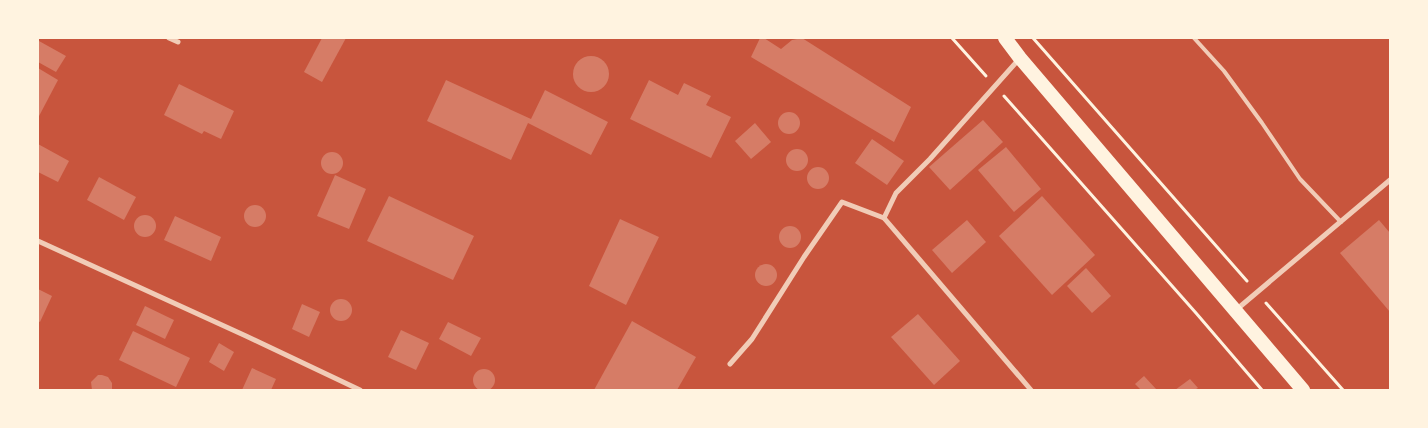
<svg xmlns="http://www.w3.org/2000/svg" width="1428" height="428" font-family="Ubuntu,sans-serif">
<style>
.building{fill:#d67c66}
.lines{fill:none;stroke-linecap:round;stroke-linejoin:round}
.path{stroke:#fff3e0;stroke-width:3}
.service{stroke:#f1ccb7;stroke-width:4}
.minor{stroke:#f1ccb7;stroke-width:5}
.trunk{stroke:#fff3e0;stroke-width:14}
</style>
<rect width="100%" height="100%" fill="#c8553d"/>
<g class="building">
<path d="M322,38H346L322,82L304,72Z"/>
<path d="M760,38H764L781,49L792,40L802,38L911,107L894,142L751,57Z"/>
<path d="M39,41L66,56L56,72L38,62Z"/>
<circle cx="591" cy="74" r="18"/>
<path d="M38,68L58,80L38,118Z"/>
<path d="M446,80L531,119L545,90L608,122L591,155L528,123L511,160L427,121Z"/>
<path d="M649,80L678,95L684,83L711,96L706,105L731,117L711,158L630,119Z"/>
<path d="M179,84L234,111L221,139L204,131L202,134L164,115Z"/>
<circle cx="789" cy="123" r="11"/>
<path d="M983,120L1003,142L950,190L929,167Z"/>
<path d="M755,123L771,142L751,159L735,141Z"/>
<path d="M872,139L904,161L887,185L855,163Z"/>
<path d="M38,144L69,161L58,182L38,172Z"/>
<path d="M1006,147L1041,189L1014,212L978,170Z"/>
<circle cx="797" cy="160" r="11"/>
<circle cx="332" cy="163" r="11"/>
<circle cx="818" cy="178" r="11"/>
<path d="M335,175L366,189L349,229L317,216Z"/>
<path d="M99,177L136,197L124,220L87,200Z"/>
<path d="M389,196L474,236L453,280L367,241Z"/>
<path d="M1042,196L1095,255L1052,295L999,236Z"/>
<circle cx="255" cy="216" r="11"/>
<circle cx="145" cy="226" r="11"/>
<path d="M175,216L221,237L211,261L164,240Z"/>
<path d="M620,219L659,237L626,305L589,286Z"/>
<path d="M967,220L986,242L952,273L932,250Z"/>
<path d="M1379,220L1390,233V312L1340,253Z"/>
<circle cx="790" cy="237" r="11"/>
<circle cx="766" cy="275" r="11"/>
<path d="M1086,268L1111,296L1092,313L1067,286Z"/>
<path d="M38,289L52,296L40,322L38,321Z"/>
<circle cx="341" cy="310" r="11"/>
<path d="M302,304L320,312L309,337L292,329Z"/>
<path d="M145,306L174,320L165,339L136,325Z"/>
<path d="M918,314L960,361L934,385L891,337Z"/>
<path d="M632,321L696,357L677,390H594Z"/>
<path d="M448,322L481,338L471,356L439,339Z"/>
<path d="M401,330L429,343L416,370L388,357Z"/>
<path d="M133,331L190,358L176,387L119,360Z"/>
<path d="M219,343L234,352L224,371L209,362Z"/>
<path d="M252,368L276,379L271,390H242Z"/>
<circle cx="484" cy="380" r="11"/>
<path d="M98,375H102L108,377L112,383V390H92L91,382Z"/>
<path d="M1144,376L1157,390H1141L1135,384Z"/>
<path d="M1190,379L1198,388L1194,390H1175Z"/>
</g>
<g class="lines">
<g class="path">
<path d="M952,38L986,76"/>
<path d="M1033,38L1247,281"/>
<path d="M1004,96L1196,313L1262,390"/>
<path d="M1266,303L1343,390"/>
</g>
<path class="service" d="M1194,38L1224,71L1262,123L1300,179L1341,222"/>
<g class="minor">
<path d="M169,38L178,42"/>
<path d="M1020,58L930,159L896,193L884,218L1031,390"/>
<path d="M38,241L246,336L360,390"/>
<path d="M1236,310L1390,180"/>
<path d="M730,364L752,339L804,257L842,202L884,218"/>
</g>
<path class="trunk" d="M1005,38L1020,58L1303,390"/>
</g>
<rect width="1428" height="428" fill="none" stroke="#fff3e0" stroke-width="78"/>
</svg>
